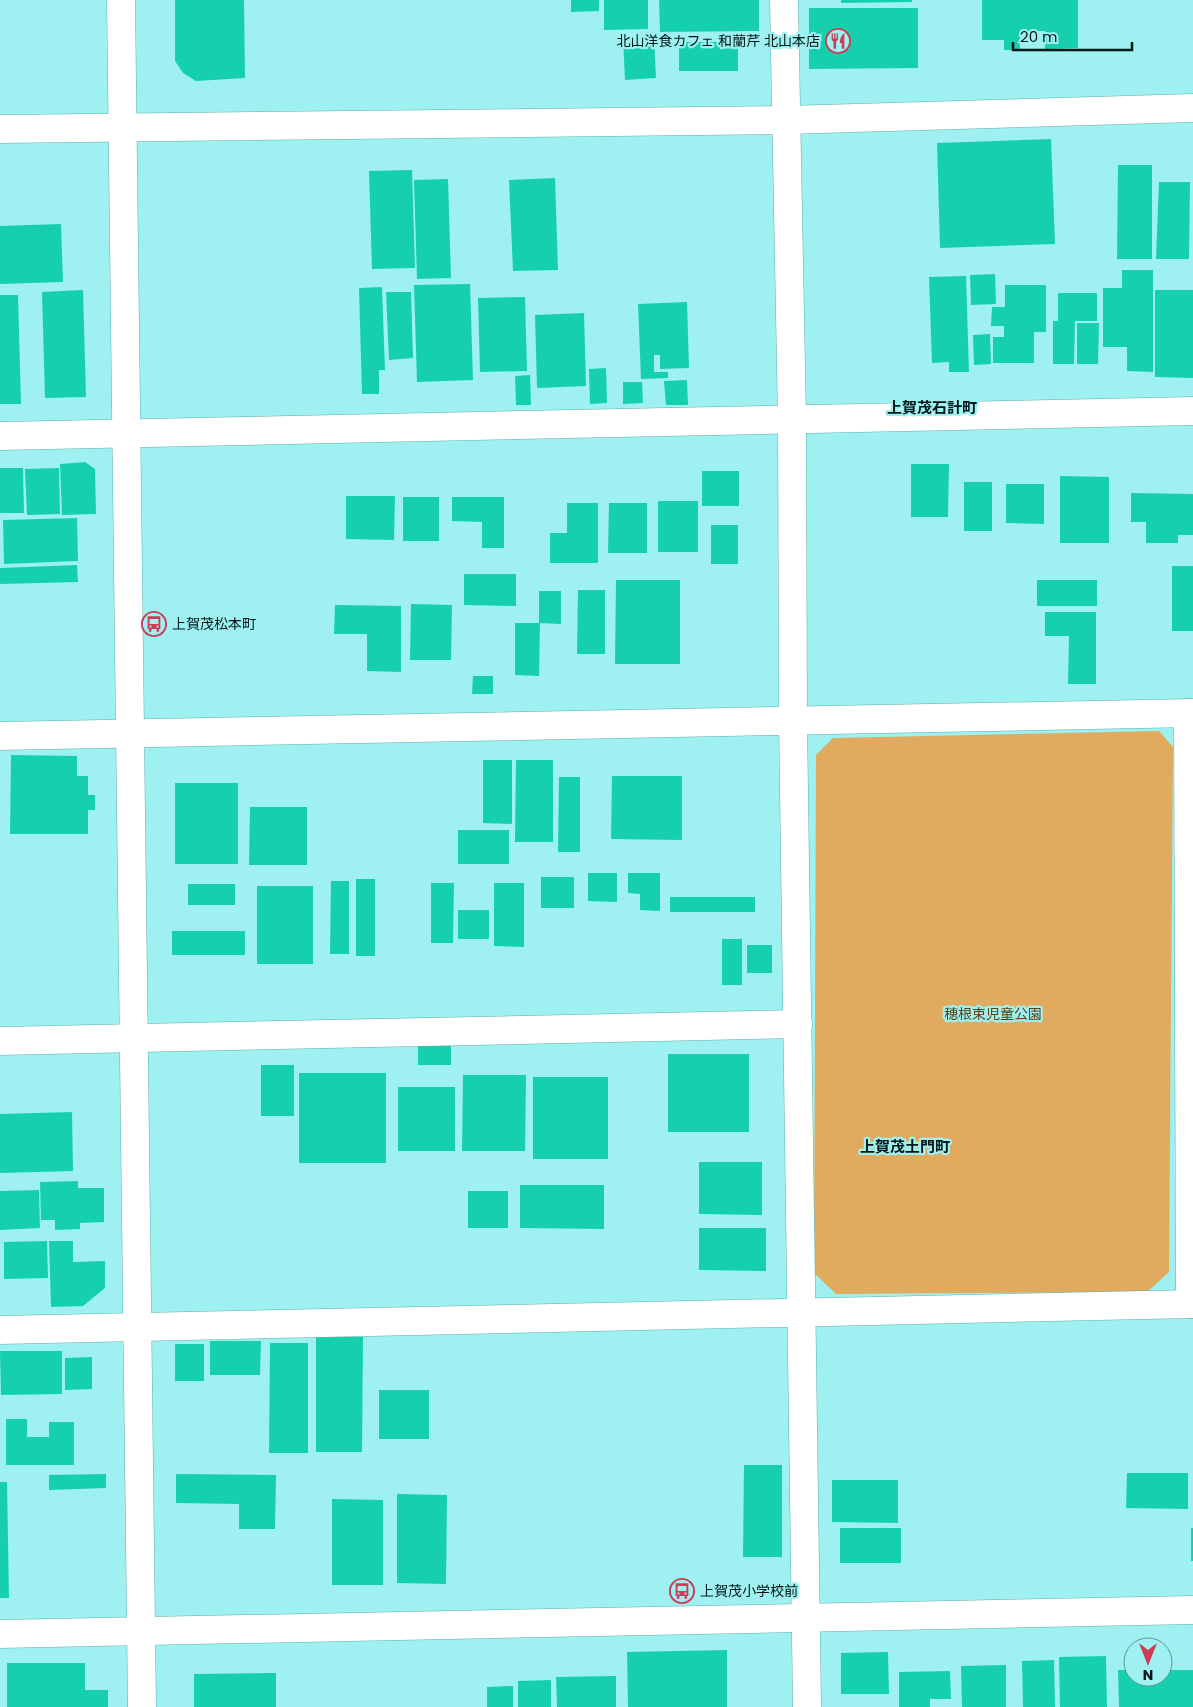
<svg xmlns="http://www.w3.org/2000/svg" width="1193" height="1707" font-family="Poppins,'Noto Sans JP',sans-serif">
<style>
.green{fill:#e0ab5f}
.building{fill:#16d0ad}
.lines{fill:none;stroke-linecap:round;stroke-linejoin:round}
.minor-casing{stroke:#5dafae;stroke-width:29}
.tertiary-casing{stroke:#5dafae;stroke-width:29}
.minor{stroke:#fff;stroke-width:28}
.tertiary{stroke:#fff;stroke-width:28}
.labels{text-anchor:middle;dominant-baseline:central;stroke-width:4.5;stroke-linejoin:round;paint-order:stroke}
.poi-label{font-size:14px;fill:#001616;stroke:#9ef1f0;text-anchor:start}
.park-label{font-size:14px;fill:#5a3f14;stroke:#9ef1f0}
.neighbourhood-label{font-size:15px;font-weight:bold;fill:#001616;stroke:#9ef1f0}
</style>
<rect width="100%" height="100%" fill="#9ef1f0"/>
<path class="green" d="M1159,731L1173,747L1169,1272L1147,1292L836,1294L814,1273L816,755L833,738Z"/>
<g class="building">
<path d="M175,0H244L245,78L196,81L183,73L175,61Z"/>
<path d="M571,0H599V11L571,12Z"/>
<path d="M604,0H648V29L604,30Z"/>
<path d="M659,0H759V31L660,32Z"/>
<path d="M841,0H912V2L841,3Z"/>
<path d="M982,0H1078V48L1045,49V31H1020V50H1004V40H982Z"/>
<path d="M809,8H918V68L809,69Z"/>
<path d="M654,37L656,78L625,80L623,38Z"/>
<rect x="679" y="42" width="59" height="29"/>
<path d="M1051,139L1055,244L940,248L937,143Z"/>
<path d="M1118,165H1152V259H1117Z"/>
<path d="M412,170L415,268L372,269L369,171Z"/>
<path d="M555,178L558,270L513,271L509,180Z"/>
<path d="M448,179L451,278L417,279L414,180Z"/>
<path d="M1159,182H1190L1189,259H1156Z"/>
<path d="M61,224L63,282L0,284V226Z"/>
<path d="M1122,270H1153V372L1127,371V347H1103V288H1122Z"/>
<path d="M995,274L996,304L971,305L970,275Z"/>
<path d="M966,276L969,372H949V362L932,363L929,277Z"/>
<path d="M470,284L473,380L417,382L414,285Z"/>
<path d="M1005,285H1046V332H1034V363H993V337H1004V326H991L992,307H1005Z"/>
<path d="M382,287L385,370H379V394H362L359,288Z"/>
<path d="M83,290L86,397L45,398L42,292Z"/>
<path d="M1155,290H1193V378L1155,377Z"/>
<path d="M386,292H411L413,358L389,360Z"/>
<path d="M1058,293H1097V321H1075L1074,364H1053V321H1058Z"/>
<path d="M0,295H18L21,404H0Z"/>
<path d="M525,297L527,371L480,372L478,298Z"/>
<path d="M687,302L689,368L660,369V355H654V372H668V378L641,379L638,304Z"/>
<path d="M584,313L586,386L537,388L535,315Z"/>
<path d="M1077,323H1099L1098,364H1077Z"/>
<path d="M990,334L991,364L974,365L973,335Z"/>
<path d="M606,368L607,403L590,404L589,369Z"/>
<path d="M530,375L531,405H516L515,376Z"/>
<path d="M687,380L688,405H666L664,381Z"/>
<path d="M623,382H642L643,403L623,404Z"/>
<path d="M85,462L95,469L96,514L62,515L60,464Z"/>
<path d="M911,464H949L948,517H911Z"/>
<path d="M0,468H23L24,513H0Z"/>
<path d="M59,468L60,514L27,515L25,469Z"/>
<rect x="702" y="471" width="37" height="35"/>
<path d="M1060,476L1109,477V543H1060Z"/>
<rect x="964" y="482" width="28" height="49"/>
<path d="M1006,484H1044V524L1006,523Z"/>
<path d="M1131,493L1193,494V535H1178V543H1146V522H1131Z"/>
<path d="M346,496H395L394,540L346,539Z"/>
<rect x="403" y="497" width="36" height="44"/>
<path d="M452,497H504V548H482V522L452,521Z"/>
<rect x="658" y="501" width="40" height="51"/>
<path d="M567,503H598V563H550V533H567Z"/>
<path d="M609,503H647V553H608Z"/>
<path d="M77,518L78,561L4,564L3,520Z"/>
<rect x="711" y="525" width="27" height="39"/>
<path d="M77,565L78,582L0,584V568Z"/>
<rect x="1172" y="566" width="21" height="65"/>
<path d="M464,574H516V606L464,605Z"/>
<path d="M616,580H680V664H615Z"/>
<rect x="1037" y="580" width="60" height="26"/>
<path d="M578,590H605V654H577Z"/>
<path d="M539,591H561V624L539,623Z"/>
<path d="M411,604L452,605L451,660H410Z"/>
<path d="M335,605L401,606V672L367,671V634H334Z"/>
<path d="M1045,612H1096V684H1068L1069,636H1045Z"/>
<path d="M515,623H540L539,676L515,675Z"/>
<path d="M473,676H493V694H472Z"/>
<path d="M11,755L77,756V776H88V795H95V810H88V834H10Z"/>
<path d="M483,760H512V824L483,823Z"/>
<path d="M516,760H553V842H515Z"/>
<path d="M612,776H682V840L611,839Z"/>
<path d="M559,777H580V852H558Z"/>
<rect x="175" y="783" width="63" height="81"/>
<path d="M250,807H307V865H249Z"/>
<rect x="458" y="830" width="51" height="34"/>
<path d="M588,873H617V902L588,901Z"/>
<path d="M628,873H660V911L640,910V894L628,893Z"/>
<rect x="541" y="877" width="33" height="31"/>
<rect x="356" y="879" width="19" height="77"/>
<path d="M331,881H349V954H330Z"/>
<path d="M431,883H454L453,943H431Z"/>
<path d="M494,883H524V947L494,946Z"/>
<rect x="188" y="884" width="47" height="21"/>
<rect x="257" y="886" width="56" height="78"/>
<rect x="670" y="897" width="85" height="15"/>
<rect x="458" y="910" width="31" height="29"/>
<rect x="172" y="931" width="73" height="24"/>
<rect x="722" y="939" width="20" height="46"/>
<rect x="747" y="945" width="25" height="28"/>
<rect x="418" y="1044" width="33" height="21"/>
<rect x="668" y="1054" width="81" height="78"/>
<rect x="261" y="1065" width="33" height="51"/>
<rect x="299" y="1073" width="87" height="90"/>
<path d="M463,1075H526L525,1151H462Z"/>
<rect x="533" y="1077" width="75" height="82"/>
<rect x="398" y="1087" width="57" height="64"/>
<path d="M72,1112L73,1171L0,1173V1114Z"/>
<path d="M699,1162H762V1215L699,1214Z"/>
<path d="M78,1181V1188H104V1222L80,1223V1229L55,1230V1220H41L40,1182Z"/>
<path d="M520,1185H604V1229L520,1228Z"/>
<path d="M39,1190L40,1228L0,1230V1191Z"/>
<rect x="468" y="1191" width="40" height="37"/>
<path d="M699,1228H766V1271L699,1270Z"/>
<path d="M47,1241L48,1278L4,1279V1242Z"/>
<path d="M49,1241H73V1262L105,1261V1288L83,1306L51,1307Z"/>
<path d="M316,1337H363L362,1452H316Z"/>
<path d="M210,1341H261L260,1375H210Z"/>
<path d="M270,1343H308V1453H269Z"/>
<rect x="175" y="1344" width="29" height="37"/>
<path d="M0,1351H62V1394L1,1395Z"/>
<path d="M92,1357V1389L65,1390V1358Z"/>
<rect x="379" y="1390" width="50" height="49"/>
<path d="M6,1419H27V1437H49V1422H74V1465H6Z"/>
<path d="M744,1465H782V1557H743Z"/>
<path d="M1127,1473H1188V1509L1126,1508Z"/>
<path d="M106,1474V1488L49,1490V1475Z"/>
<path d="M176,1474L276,1475L275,1529H239V1504L176,1503Z"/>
<path d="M832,1480H898V1523L832,1522Z"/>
<path d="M0,1482H7L9,1598H0Z"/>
<path d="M397,1494L447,1495L446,1584L397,1583Z"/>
<path d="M332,1499L383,1500V1585H332Z"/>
<rect x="840" y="1528" width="61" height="35"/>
<rect x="1191" y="1528" width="2" height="33"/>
<path d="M727,1650V1707H628L627,1652Z"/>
<path d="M888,1652L889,1694H841V1653Z"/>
<path d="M1106,1656L1107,1707H1060L1059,1657Z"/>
<path d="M1054,1660L1055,1707H1023L1022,1661Z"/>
<path d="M7,1663H85V1690H108V1707H7Z"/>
<path d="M1006,1665V1707H962L961,1666Z"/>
<path d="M1118,1670H1133V1677H1163V1670H1193V1707H1119Z"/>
<path d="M950,1671L951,1699H930V1707H899V1672Z"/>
<path d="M276,1673V1707H194V1674Z"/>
<path d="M616,1676V1707H557L556,1677Z"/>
<path d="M551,1680V1707H518V1681Z"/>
<path d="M513,1686V1707H487V1687Z"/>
</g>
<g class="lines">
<defs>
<g id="minor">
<path d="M784,0L792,419L793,721L807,1707"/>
<path d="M0,436L1193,411"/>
<path d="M1188,713L1190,1304"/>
<path d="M0,736L1193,713"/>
<path d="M0,1041L798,1024"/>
<path d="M0,1330L1193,1304"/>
</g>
<g id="tertiary">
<path d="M121,0L142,1707"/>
<path d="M0,129L786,120L1193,108"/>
<path d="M0,1634L1193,1610"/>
</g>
</defs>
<use href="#minor" class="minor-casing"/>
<use href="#tertiary" class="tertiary-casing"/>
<use href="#minor" class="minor"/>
<use href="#tertiary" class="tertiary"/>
</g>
<defs>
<symbol id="restaurant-ring" viewBox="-11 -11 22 22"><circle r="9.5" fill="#9ef1f0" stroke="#cc3c56" stroke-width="1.5"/><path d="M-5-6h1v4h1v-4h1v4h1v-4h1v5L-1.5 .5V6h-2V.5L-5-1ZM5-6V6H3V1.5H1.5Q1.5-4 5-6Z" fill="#cc3c56"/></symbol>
<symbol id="bus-ring" viewBox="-11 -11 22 22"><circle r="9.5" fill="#9ef1f0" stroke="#cc3c56" stroke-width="1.5"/><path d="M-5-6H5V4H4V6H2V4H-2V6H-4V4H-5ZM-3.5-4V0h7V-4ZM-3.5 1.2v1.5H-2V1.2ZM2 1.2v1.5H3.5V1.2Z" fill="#cc3c56"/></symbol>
</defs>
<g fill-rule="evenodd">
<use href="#restaurant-ring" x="824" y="27" width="28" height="28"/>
<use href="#bus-ring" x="140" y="610" width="28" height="28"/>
<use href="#bus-ring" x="668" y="1577" width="28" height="28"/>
</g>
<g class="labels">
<g class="poi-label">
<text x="820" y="41" text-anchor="end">北山洋食カフェ 和蘭芹 北山本店</text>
<text x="172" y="624">上賀茂松本町</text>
<text x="700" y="1591">上賀茂小学校前</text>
</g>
<g class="park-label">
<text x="993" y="1014">穂根束児童公園</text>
</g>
<g class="neighbourhood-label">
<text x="932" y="407">上賀茂石計町</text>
<text x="905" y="1146">上賀茂土門町</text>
</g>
</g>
<g transform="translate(1148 1662) rotate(180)"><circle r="24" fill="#9ef1f0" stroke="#5f9999"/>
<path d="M0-4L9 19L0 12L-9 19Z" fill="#cc3c56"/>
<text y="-8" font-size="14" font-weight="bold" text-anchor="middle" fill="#001616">N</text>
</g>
<path d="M1013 42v8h119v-8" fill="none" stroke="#001616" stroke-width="2.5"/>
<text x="1020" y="42" font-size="15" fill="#001616" stroke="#9ef1f0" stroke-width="4" paint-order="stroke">20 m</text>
</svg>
